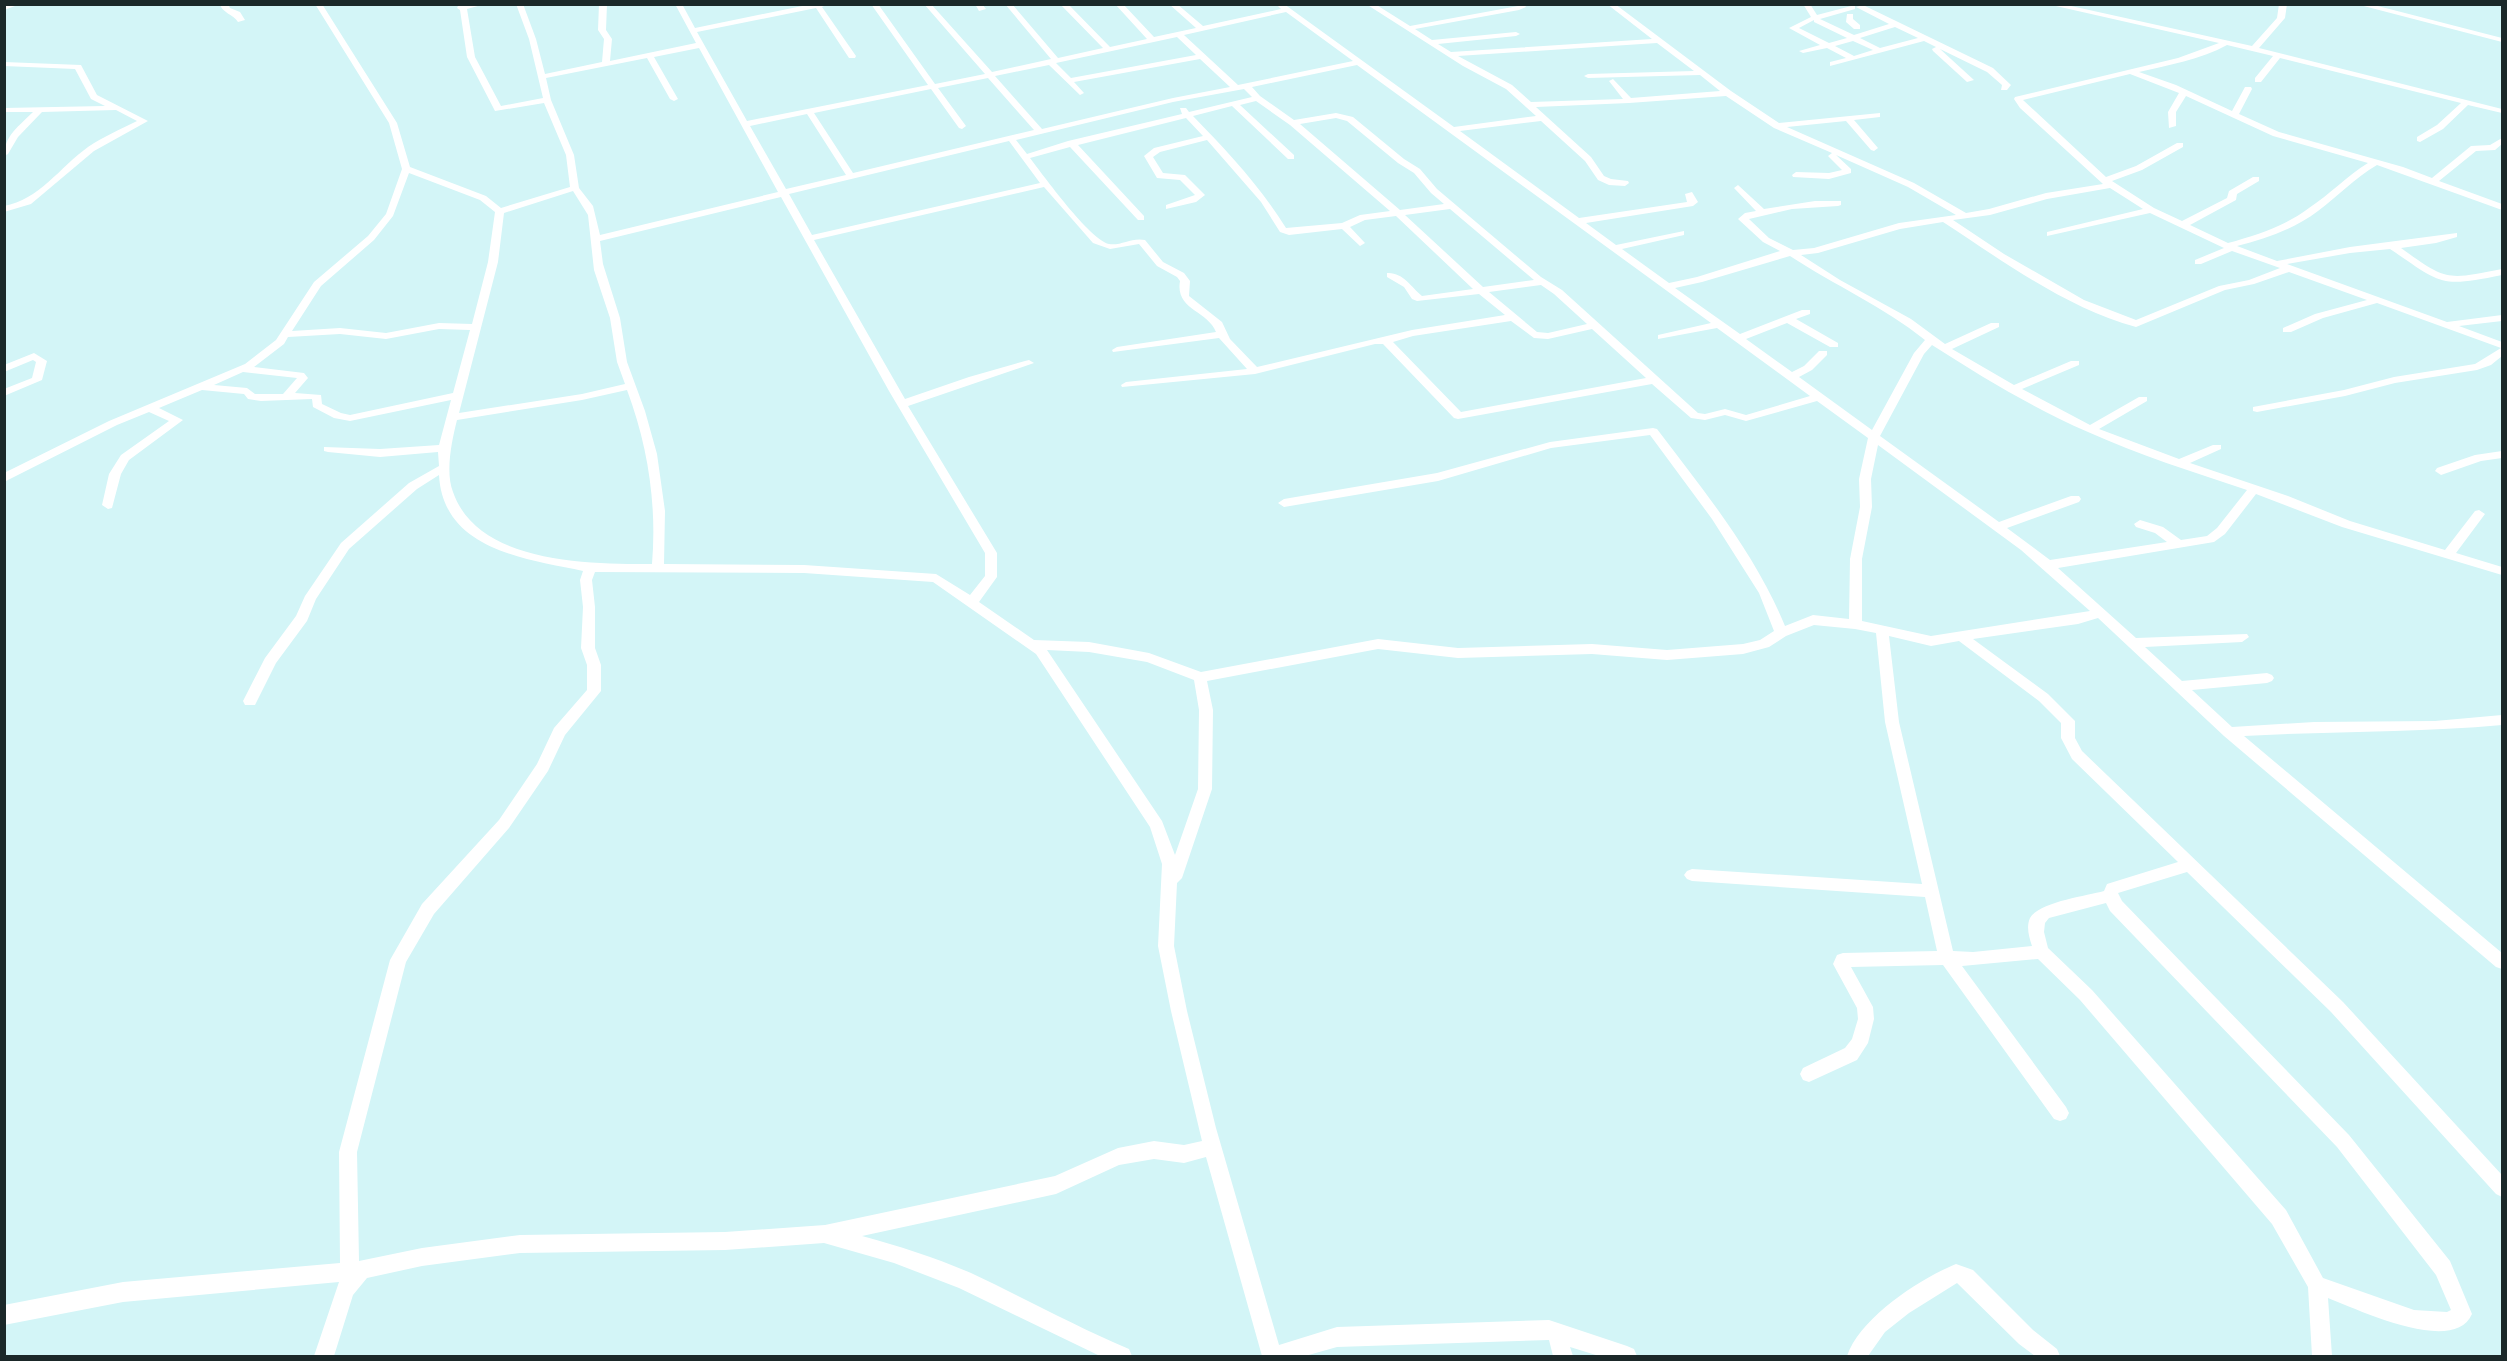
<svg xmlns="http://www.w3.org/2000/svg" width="2507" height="1361" font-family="Helvetica,sans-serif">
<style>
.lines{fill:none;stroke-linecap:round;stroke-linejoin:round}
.minor{fill:#fff;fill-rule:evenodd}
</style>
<rect width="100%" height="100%" fill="#d3f5f7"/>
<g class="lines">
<g class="minor">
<path d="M15,4V6L4,10V5Z"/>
<path d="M220,4H228L230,8L240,12L245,20L238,22C234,15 221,12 220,4Z"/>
<path d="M315,4H322L397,123L410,167L486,196L501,208L570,187L566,155L544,103L495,111L467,57L460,10L457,8L459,4H485L467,9L475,57L501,106L543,98L529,39L516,4H523L536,39L545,74L602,62L604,39L598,30L599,4H607L606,30L612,39L610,61L696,43L675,4H682L695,28L812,4H828L822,7L856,56L855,58H849L816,8L697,32L747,121L928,85L871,4H878L935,84L985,74L924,4H931L992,72L1051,59L1005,4H1012L1058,58L1103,48L1060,4H1068L1110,47L1147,39L1115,4H1123L1154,37L1196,28L1169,4H1177L1203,26L1281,9L1276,4H1284L1454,127L1536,116L1506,89L1463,66L1366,4H1375L1410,26L1518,6L1517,4H1524L1526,7L1519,10L1415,29L1432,40L1516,32L1520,34L1516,36L1438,44L1451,52L1652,39L1607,4H1615L1731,91L1779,123L1880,113V117L1854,120L1878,148L1874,151L1871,150L1846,121L1787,127L1914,183L1966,213L1989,209L2046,193L2103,184L2020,108L2014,99L2015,97L2178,58L2219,43L2047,4H2062L2252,46L2277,18L2279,4H2287L2285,18L2259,48L2502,109V113L2468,105L2443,129L2420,142L2417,141V137L2437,125L2461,103L2280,58L2261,82H2255V78L2273,56L2227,45C2200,60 2168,65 2139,72L2176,85L2232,111L2245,87H2251L2252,89L2239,114L2279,132L2403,167L2432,178L2471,146L2490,145L2502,138V144L2495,150L2476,151L2439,181L2502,204V210L2377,165C2355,178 2338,196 2318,211C2294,229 2266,239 2237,246L2277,261L2350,247L2457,233V237L2436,243L2401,248C2447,281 2446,280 2502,269V275C2439,288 2442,284 2390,249L2350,253L2287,264L2447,322L2502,315V321L2459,326L2502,342V356L2491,365L2477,370L2395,383L2345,396L2257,412L2253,411V407L2344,390L2394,377L2475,364L2501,348L2377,303L2323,318L2291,332H2283V328L2315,314L2367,300L2289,272L2254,284L2225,290L2136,327C2066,308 2003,261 1943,222L1900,229L1818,253L1801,255L1840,280L1911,319L1945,344L1991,323H1999V327L1952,349L2014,385L2071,361H2079V365L2022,389L2090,425L2139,397H2147V401L2099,429L2179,459L2213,445H2221V449L2190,463L2288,496L2350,521L2445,550L2475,511L2479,510L2485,514L2456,553L2502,567V575L2342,527L2256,494L2225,534L2214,542L2058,568L2136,638L2247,634L2249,637L2242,642L2145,647L2182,681L2267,673L2272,675L2274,678L2272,681L2267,683L2192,690L2232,727L2314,722L2435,721L2502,715V725C2416,733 2330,731 2244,736L2502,953V969L2496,967L2224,736L2098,618L2078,624L1973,639L2048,694L2075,721V738L2082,751L2343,1002L2502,1175V1197L2496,1194L2331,1012L2187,872L2118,893L2122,901L2349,1135L2450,1261L2472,1314C2454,1356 2357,1309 2328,1298L2332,1356H2312L2308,1287L2272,1224L2080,1000L2038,959L1962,966L2066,1107L2069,1113L2066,1119L2060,1121L2054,1119L1943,965L1851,967L1873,1007L1874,1019L1868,1043L1857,1060L1809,1082L1803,1080L1800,1074L1803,1068L1845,1048L1852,1039L1858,1019L1857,1008L1833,964L1837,955L1843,953L1937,951L1925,897L1692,881L1687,879L1684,875L1687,871L1692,869L1922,884L1885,722L1876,633L1855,629L1814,625L1786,636L1769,647L1743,654L1667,660L1592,654L1458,658L1378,649L1207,681L1213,710L1212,789L1182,878L1177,883L1174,946L1187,1011L1216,1128L1279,1345L1337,1327L1549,1320L1627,1346L1634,1349L1637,1356H1599L1570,1347L1573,1356H1553L1549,1340L1337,1347L1305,1356H1262L1206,1157L1184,1163L1154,1159L1119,1165L1056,1194L862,1236C899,1246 936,1258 971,1273C1024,1298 1075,1326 1129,1349L1132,1356H1100L959,1288L894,1263L824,1243L725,1250L520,1253L422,1266L367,1278L353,1295L334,1356H314L339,1282L123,1302L4,1325V1305L123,1282L340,1263L339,1152L390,960L422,904L499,820L537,764L554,728L587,690V665L581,648L583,607L580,580L583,571C526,559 443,550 439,475L417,489L349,549L316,599L307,621L276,663L255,705H245L243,701L265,658L296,616L305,596L341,543L409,483L439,466L438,452L380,457L328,452L324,451V447L380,449L439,445L451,400L350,421L334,418L313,407L312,399L261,401L248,399L244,394L202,390L159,408L183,420L129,460L121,474L112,508L108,509L102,505L109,474L121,455L169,421L149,412L117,425L4,482V473L109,421L245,364L276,340L314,282L368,236L386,214L402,169L389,123ZM1286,12L1353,61L1238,85L1184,35ZM1177,37L1196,55L1071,78L1056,63ZM1657,43L1694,71L1588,74L1584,76L1588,78L1700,75L1720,91L1631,98L1613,79L1609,81L1623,99L1531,102L1512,85L1458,56ZM699,48L778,192L600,235L593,206L579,188L574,155L551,100L546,78L647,58L670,99L674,101L678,99L654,57ZM1200,59L1230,87L1173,98L1042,129L995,76L1049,65L1080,95L1084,93L1074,82ZM1357,65L1711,323L1658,335V339L1717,328L1810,396L1746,415L1725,409L1705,414L1698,413L1562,290L1541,277L1437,189L1420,169L1404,159L1353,117L1336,113L1294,120L1260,96L1252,87ZM2130,74L2179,93L2168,112L2169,128L2176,126V112L2186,96L2273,136L2368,163C2347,176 2330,194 2309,208C2285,226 2257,235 2228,243L2190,225L2236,200L2237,194L2259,181V177H2253L2229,191L2227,198L2182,221L2154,208L2112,181L2142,170L2183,147V143H2177L2136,166L2106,177L2023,100ZM988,78L1034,130L853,173L814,113L931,89L959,128L962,129L966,126L938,88ZM1244,89L1252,97L1189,112L1186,108H1180L1182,114L1068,141L1027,154L1016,140L1173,102ZM1726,96L1774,128L1832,153L1828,156L1842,170L1829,173L1796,172L1792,175L1793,177L1829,179L1851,173V169L1836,155L1908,187L1956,215L1899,223L1814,248L1793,250L1769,238L1749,219L1792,209L1838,206L1841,205V201H1815L1764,209L1738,185L1734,188L1756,211L1745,213L1738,219L1763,242L1780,251L1697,277L1669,283L1622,249L1684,235V231L1616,245L1586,223L1693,206L1698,202L1692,192L1685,194L1687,202L1579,218L1460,131L1541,121L1585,161L1598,180L1609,185L1625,186L1629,183L1628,181L1611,179L1604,176L1591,157L1536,107L1629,103ZM1256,101L1290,125L1390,211L1360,215L1342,223L1286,228C1260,186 1227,151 1193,116L1232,106L1288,159H1294V155L1240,105ZM807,114L846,175L786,189L750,126ZM1186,118L1203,136L1154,148L1144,156L1157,178L1180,180L1195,195L1166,205V209L1196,202L1205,195L1185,175L1163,173L1153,157L1160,152L1207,140L1261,202L1280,232L1289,235L1342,229L1360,246L1365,243L1350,227L1365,220L1396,216L1473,289L1422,296C1411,287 1403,272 1387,273V277L1404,287L1412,299L1417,301L1479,294L1505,315L1412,330L1257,367L1230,339L1222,322L1189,296L1190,281L1184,273L1163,262L1145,240C1132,237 1121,246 1109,244C1090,240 1043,175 1030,158L1070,147L1138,220H1144V216L1078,145ZM1336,118L1347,121L1398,163L1414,173L1431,193L1444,204L1400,210L1300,124ZM1009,141L1040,183L812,235L789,194ZM409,173L480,200L495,212L488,262L472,324L439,323L386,333L340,328L292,331L321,286L374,240L393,216ZM1044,187L1093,243L1110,249L1139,244L1157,266L1177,277L1180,281C1175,310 1207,310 1216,332L1117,347L1112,350L1113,352L1219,338L1247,369L1126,382L1121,385L1122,387L1255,374L1375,344H1383L1454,418L1458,419L1652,384L1691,418L1705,420L1725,415L1746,421L1817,401L1868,438L1859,479L1860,507L1850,559L1849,619L1813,615L1785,626C1755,553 1704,491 1657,429L1653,428L1550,442L1437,473L1284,499L1278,503L1284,507L1438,481L1551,448L1650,435L1712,519L1759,593L1774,631L1760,640L1743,644L1667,650L1592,644L1458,648L1378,639L1201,672L1149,653L1089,642L1034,640L979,602L997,577V553L908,406L1034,363L1029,360L1025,361L969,377L905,399L814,240ZM2110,188L2143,209L2047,232V236L2150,213L2224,248L2195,260V264H2201L2232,251L2280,268L2249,280L2219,286L2136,320L2084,300L2004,254L1953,220L1990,215L2047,199ZM573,191L588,215L594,270L610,318L617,362L625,384L582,394L459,413L498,262L504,213ZM781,197L889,391L985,553V576L970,595L936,574L804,565L664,564L665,511L657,454L645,411L627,362L620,318L603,264L600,241ZM1450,209L1534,280L1483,287L1405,215ZM1790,256C1834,285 1884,307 1925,340L1914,353L1872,430L1799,377L1812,370L1827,355V351H1819L1804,366L1792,372L1746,339L1787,323L1830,347H1838V343L1796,319L1810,314V310H1802L1740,334L1675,288L1702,282ZM1541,285L1554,294L1587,324L1548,333L1537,332L1489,292ZM1511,321L1534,338L1548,339L1592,329L1646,378L1461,412L1393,342L1413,336ZM439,329L470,330L453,393L350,415L341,413L322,404L321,395L295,393L308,378L304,373L254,367L284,344L288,337L340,334L386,339ZM1932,345C1982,377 2033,408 2088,432C2139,455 2193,472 2247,490L2217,528L2207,536L2181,540L2163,527L2140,520L2134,524L2136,527L2155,533L2167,542L2050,560L2007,528L2079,502L2081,499L2079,496H2071L1999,522L1880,436L1924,354ZM243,372L297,378L283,394H255L247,388L214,385ZM627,390C648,446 657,505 652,564C589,564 478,564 453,492C445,472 452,440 457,420L582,400ZM1878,445L2021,550L2090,611L1931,636L1862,621V559L1872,507L1871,479ZM595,572L804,573L933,582L1036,654L1150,827L1162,864L1158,946L1171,1011L1202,1141L1184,1145L1154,1141L1118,1148L1055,1176L825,1225L725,1232L520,1235L422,1248L359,1261L357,1152L406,962L434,914L509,828L548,771L565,735L601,691V665L595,648V607L592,580ZM1889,636L1931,646L1959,641L2039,701L2061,723V738L2072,759L2178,862L2107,884L2104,891C2086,896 2039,902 2030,918C2026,927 2029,937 2032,946L1973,952L1953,951L1899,722ZM1047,650L1089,652L1147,662L1194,680L1199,710L1198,789L1175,855L1162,821ZM2106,903L2110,911L2337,1147L2436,1275L2451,1310L2447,1312L2414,1310L2323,1278L2286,1210L2092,990L2048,948L2044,932L2045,923L2049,918Z"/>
<path d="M975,4H982L986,9L979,11Z"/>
<path d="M1803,4H1810L1817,15L1855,5V9L1820,19L1854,35L1889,24L1856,7L1863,5L1993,68L2011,85L2007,90H2001L2002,85L1987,72L1940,49L1974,80L1967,82L1933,51L1932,49L1936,47L1924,41L1830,66V62L1846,58L1827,48L1803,53L1799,51L1820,45L1789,28L1811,17ZM1814,20V22L1847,38L1829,43L1799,28ZM1895,27L1918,38L1880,48L1860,38ZM1853,41L1873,50L1854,56L1835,46Z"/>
<path d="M2356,4H2370L2502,38V42Z"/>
<path d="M1847,14H1853V19L1860,25V29H1854L1846,22Z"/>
<path d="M4,62L81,65L97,95L148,121L94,151L31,204L4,212V206C39,200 60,167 88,147C103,137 121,129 137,121L116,110L42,112L18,137L8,154L4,156C4,136 19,126 33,112H4V108L105,106L91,99L75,69L4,66Z"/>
<path d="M34,353L47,361L42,380L4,396V389L32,378L36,362L33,360L4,372V365Z"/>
<path d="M2502,451V458L2481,461L2441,475L2435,471L2437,468L2475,455Z"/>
<path d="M1956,1264L1973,1270L2033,1330L2057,1349L2060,1356H2035L2019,1344L1957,1283L1909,1313L1885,1332L1868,1356H1847C1860,1318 1919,1279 1956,1264Z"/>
</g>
</g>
<rect width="2507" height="1361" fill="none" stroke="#1b2829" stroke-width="12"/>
</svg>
